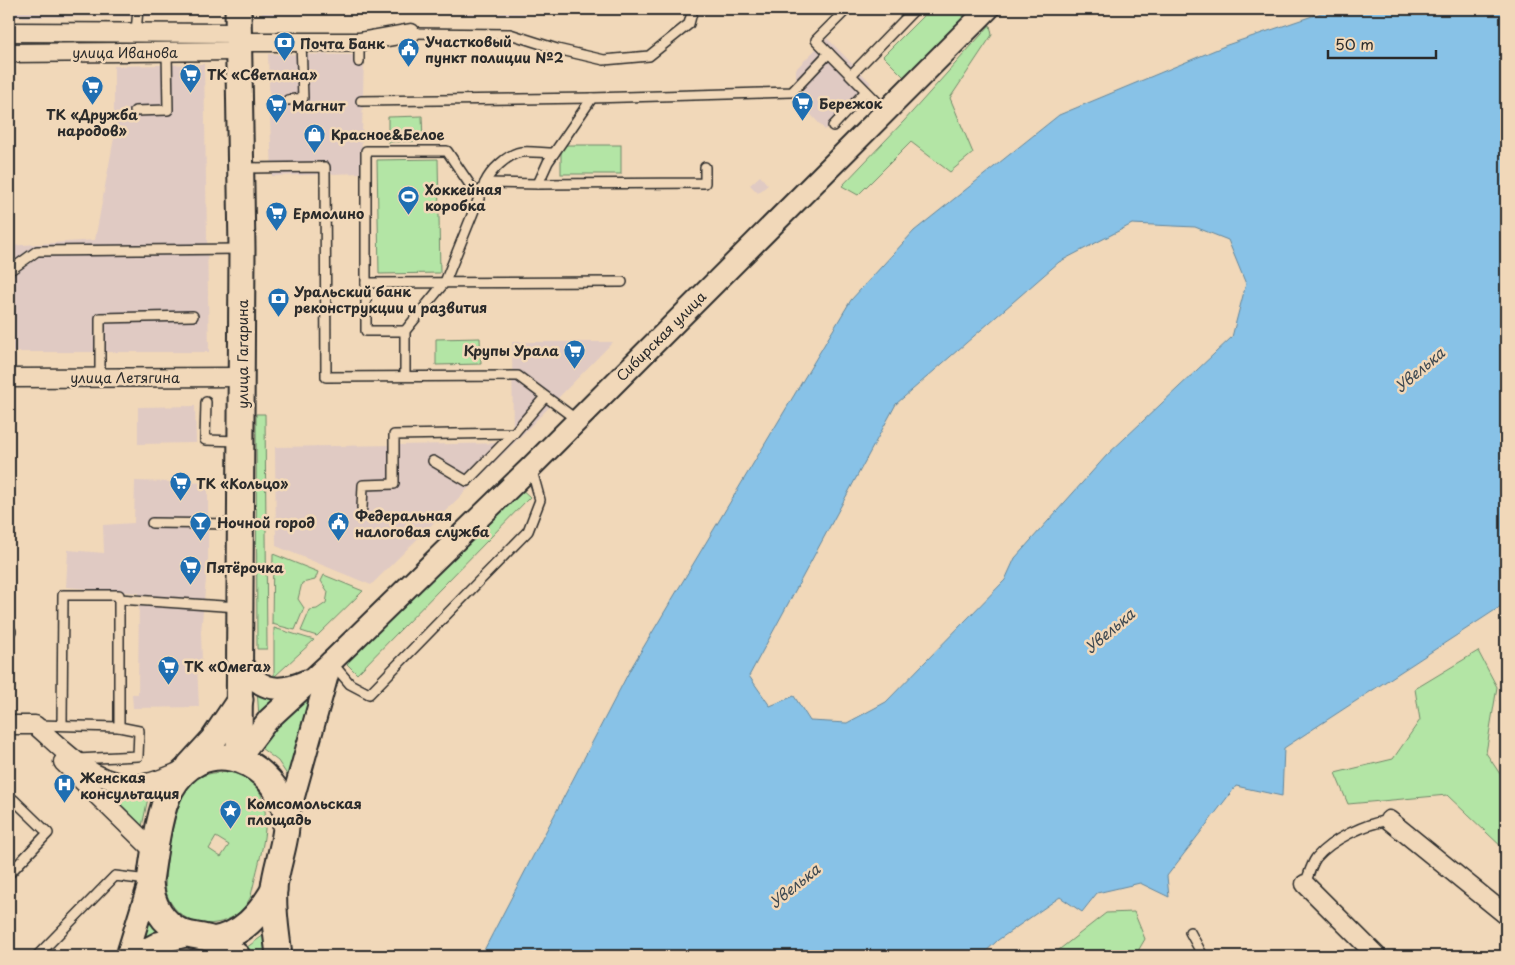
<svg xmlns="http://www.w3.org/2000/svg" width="1515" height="965" font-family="'Playpen Sans',sans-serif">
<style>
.built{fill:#e0cac3}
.green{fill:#b3e5a5;stroke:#6f8868;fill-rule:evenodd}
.water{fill:#88c2e7;stroke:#63869c;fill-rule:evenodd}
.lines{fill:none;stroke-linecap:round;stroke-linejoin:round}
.service-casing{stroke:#2b2b2b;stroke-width:12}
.minor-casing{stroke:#2b2b2b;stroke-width:21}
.tertiary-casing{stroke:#2b2b2b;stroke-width:25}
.secondary-casing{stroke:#2b2b2b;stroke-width:29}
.service{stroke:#f1d8b9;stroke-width:9}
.minor{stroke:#f1d8b9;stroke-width:18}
.tertiary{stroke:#f1d8b9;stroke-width:21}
.secondary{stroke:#f1d8b9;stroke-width:25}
.labels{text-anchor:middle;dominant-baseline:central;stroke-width:5;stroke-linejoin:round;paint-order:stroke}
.poi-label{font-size:14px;font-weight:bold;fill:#2b2b2b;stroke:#f1d8b9;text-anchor:start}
.street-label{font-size:14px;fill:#2b2b2b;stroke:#f1d8b9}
.water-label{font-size:15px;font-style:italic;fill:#3e4951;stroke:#f1d8b9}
</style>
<rect width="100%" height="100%" fill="#f1d8b9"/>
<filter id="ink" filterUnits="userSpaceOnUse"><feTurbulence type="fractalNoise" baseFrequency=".02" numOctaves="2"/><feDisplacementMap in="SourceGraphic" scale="10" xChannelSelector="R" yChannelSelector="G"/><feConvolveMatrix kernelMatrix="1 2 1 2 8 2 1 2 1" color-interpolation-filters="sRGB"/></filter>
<g filter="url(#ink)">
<g class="built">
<path d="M9,9H166V16L9,17Z"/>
<path d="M262,9H672L671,14L262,15Z"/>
<path d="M827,38L871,83L825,130L796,98V69Z"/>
<path d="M268,54L364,55L361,173L272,176Z"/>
<path d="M204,64L209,352H9V246L95,240L114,138V66Z"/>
<path d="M760,176L768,185L758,193L750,185Z"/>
<path d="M512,342H613L514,443L371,585L276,546L275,447L513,443Z"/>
<path d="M195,406L196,443L138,444V407Z"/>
<path d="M135,481L208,483V559L201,632L202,662L197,664L199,707L133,708L132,694H138L139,593L66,587L68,550L104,553L103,525L134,523Z"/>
</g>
<g class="green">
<path d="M930,9H972L904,77L883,56Z"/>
<path d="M990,25L992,35L950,98L973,153L950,172L911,142L858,195L842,186L904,121Z"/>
<path d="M422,116L423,141L388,142V117Z"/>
<rect x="561" y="145" width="60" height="29"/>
<path d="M438,159L440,273L379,274L377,160Z"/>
<path d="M480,338L481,364L436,365V339Z"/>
<path d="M256,414H265L267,649H257Z"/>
<path d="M519,487L530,497L357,674L346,663Z"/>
<path d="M273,554L318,572L315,580L302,583L298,599L304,608L295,630L272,624Z"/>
<path d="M324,575L363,591L317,636L301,631L310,610L317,609L326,603L328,592L321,581Z"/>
<path d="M274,628L314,640L274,677Z"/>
<path d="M1478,651L1497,687L1486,753L1506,783V851L1447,795L1348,804L1335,773L1393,759L1420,720L1415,689Z"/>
<path d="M316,680L295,787L278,761L253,742Z"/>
<path d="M257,689L282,696L259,717Z"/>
<path d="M228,772C289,782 259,856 251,896C235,932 182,934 167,895C160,877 176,799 189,785C199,774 214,772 228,772ZM216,837L229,845L221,857L209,849Z"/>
<path d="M151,784L141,831L102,790C124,796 132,797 151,784Z"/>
<path d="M142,909L170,936L133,951Z"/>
<path d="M1134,912L1145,939L1135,956H1051L1106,913Z"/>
<path d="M264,935L265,956H257L243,950Z"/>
</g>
<path class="water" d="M1333,9H1506V603L1284,748L1282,796L1236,786L1167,876L1169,897L1140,883L1097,893L1082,912L1060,897L998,940L981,956H481L631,668L851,300L914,231L1059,115L1227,45ZM1132,224L1195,227L1228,240L1246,284L1232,337L1107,455L1015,558L1005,580L886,702L847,723L810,721L794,696L770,706L749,676L896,404L1059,262Z"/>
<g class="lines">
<defs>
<g id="service">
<path d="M847,9L816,40L886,111"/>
<path d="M136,32L138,9"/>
<path d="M411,33L510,34L557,49L604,60L649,56L689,24L693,9"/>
<path d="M359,62V42"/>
<path d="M851,75L915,9"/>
<path d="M288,100L303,98L301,42"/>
<path d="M361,101L592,98L792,92L829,53"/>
<path d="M135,111L168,110L167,52"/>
<path d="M833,126L866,91"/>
<path d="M242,168L325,167L326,377L518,376L577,420"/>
<path d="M485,183C490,171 508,154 521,152C531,151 544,153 554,153"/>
<path d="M538,184L705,183V167"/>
<path d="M12,269L37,251L241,249"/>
<path d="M366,283L622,282"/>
<path d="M405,331H366V151H447L479,198"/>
<path d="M405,376V331L445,282L485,183L538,184L548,162L592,98"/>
<path d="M100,377V318L193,316"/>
<path d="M206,402L205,440L239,441"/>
<path d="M433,461L467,481L514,433"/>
<path d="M362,508L363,485L394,484V435L514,433L545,397"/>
<path d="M152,523L239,524"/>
<path d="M119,599L238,607"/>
<path d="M9,631H11"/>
<path d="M332,663L350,684L369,694L528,531L540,500L531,467"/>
<path d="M37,725L119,727L139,731L138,756L77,759"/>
<path d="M62,725L63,595H119V727"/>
<path d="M9,799L14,800L48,833L9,874"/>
<path d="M1305,884C1308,877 1311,865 1316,858C1332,839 1365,824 1389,820"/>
<path d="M1190,932L1203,956"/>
<path d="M37,956L115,876L148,880"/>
</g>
<g id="minor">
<path d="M9,32L240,33"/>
<path d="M240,42H359L411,33"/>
<path d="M9,53L240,51"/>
<path d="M9,378L242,377"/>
<path d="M9,725H35C69,754 96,789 146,783C159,781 173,774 186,769"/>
<path d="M63,762L155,852"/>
<path d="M1389,820L1506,915"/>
<path d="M1305,884L1377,956"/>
</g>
<g id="tertiary">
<path d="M239,660C257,689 275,695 306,681"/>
<path d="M239,758L268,720L331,662L531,467L988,9"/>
<path d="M287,820L331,662"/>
<path d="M127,956L150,881"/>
<path d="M133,956L158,943L189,935"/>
</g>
<g id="secondary">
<path d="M238,9L242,249L239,758"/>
<path d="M190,765L213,740L240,700"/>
<path d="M212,940C243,935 259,915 274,890"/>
<path d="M237,956C229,951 220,943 211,939C202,936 193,936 184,933C162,924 151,903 150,881C154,855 159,810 171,789C201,736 265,754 284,806C292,831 276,863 274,888C272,910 277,935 279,956"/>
</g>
</defs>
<use href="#service" class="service-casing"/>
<use href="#minor" class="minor-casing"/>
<use href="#tertiary" class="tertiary-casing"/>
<use href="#secondary" class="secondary-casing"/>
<use href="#service" class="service"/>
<use href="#minor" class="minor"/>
<use href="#tertiary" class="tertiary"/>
<use href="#secondary" class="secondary"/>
</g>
</g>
<defs>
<symbol id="bank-pin" viewBox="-11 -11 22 30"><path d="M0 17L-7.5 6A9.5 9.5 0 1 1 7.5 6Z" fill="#1f6fb2" stroke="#f1d8b9"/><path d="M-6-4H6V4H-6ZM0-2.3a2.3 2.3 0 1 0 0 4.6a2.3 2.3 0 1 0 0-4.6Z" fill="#fff"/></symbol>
<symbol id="civic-pin" viewBox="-11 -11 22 30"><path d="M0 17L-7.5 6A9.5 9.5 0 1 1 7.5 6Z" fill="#1f6fb2" stroke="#f1d8b9"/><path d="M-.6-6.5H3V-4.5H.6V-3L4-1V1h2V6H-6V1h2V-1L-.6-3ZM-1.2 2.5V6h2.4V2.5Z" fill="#fff"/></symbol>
<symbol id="supermarket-pin" viewBox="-11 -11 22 30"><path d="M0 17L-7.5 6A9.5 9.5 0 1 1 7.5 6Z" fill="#1f6fb2" stroke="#f1d8b9"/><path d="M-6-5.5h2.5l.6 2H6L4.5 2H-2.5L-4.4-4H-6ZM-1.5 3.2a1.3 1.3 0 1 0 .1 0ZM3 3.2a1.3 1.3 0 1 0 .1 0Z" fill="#fff"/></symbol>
<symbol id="shop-pin" viewBox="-11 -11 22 30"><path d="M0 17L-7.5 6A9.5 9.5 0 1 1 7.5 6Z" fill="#1f6fb2" stroke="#f1d8b9"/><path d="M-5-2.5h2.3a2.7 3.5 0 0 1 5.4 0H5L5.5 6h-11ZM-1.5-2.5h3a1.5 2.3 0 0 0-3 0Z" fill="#fff"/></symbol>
<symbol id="stadium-pin" viewBox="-11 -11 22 30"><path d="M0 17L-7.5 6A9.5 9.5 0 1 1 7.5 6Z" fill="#1f6fb2" stroke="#f1d8b9"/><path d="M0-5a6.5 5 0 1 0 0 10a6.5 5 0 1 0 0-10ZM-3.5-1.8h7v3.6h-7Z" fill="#fff"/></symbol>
<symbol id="bar-pin" viewBox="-11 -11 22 30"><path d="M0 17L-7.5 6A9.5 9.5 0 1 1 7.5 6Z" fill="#1f6fb2" stroke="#f1d8b9"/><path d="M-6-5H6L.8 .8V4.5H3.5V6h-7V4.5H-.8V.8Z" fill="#fff"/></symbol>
<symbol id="hospital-pin" viewBox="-11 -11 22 30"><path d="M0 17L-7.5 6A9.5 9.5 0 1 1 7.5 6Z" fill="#1f6fb2" stroke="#f1d8b9"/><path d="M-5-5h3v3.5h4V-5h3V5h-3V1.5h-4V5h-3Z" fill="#fff"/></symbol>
<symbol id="sight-pin" viewBox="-11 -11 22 30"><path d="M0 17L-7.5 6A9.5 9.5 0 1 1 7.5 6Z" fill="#1f6fb2" stroke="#f1d8b9"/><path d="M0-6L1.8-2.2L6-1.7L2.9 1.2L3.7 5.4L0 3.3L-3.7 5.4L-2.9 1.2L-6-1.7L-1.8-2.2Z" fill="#fff"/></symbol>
</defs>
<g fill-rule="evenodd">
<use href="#bank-pin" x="272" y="30" width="25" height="34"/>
<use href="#civic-pin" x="396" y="36" width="25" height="34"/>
<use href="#supermarket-pin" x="178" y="62" width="25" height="34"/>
<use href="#supermarket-pin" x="80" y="74" width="25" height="34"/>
<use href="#supermarket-pin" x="790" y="90" width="25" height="34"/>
<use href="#supermarket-pin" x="264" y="92" width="25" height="34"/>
<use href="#shop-pin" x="302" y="122" width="25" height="34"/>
<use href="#stadium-pin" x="396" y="184" width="25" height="34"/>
<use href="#supermarket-pin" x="264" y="200" width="25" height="34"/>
<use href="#bank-pin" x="266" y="286" width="25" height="34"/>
<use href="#supermarket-pin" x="562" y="338" width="25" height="34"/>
<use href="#supermarket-pin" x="168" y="470" width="25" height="34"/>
<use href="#bar-pin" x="188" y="510" width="25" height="34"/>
<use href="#civic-pin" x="326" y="510" width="25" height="34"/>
<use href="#supermarket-pin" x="178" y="554" width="25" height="34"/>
<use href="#supermarket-pin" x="156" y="654" width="25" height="34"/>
<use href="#hospital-pin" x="52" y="772" width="25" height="34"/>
<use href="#sight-pin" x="218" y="798" width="25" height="34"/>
</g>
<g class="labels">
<g class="poi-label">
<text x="425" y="41">Участковый<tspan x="425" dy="16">пункт полиции №2</tspan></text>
<text x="300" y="43">Почта Банк</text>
<text x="207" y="74">ТК «Светлана»</text>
<text x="819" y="103">Бережок</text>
<text x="292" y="105">Магнит</text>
<text x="92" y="114" text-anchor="middle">ТК «Дружба<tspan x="92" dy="16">народов»</tspan></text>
<text x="331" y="134">Красное&amp;Белое</text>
<text x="425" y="189">Хоккейная<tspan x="425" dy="16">коробка</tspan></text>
<text x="293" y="213">Ермолино</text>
<text x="294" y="291">Уральский банк<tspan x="294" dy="16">реконструкции и развития</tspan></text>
<text x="559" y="350" text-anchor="end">Крупы Урала</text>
<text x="196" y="483">ТК «Кольцо»</text>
<text x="355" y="515">Федеральная<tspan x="355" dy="16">налоговая служба</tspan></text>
<text x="217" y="522">Ночной город</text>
<text x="206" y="567">Пятёрочка</text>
<text x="184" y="666">ТК «Омега»</text>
<text x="80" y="777">Женская<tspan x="80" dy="16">консультация</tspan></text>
<text x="247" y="803">Комсомольская<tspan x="247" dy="16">площадь</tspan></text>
</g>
<g class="street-label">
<text x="125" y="52">улица Иванова</text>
<text transform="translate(661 336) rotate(-45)">Сибирская улица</text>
<text transform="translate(242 354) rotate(-90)">улица Гагарина</text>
<text x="125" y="377">улица Летягина</text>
</g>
<g class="water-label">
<text transform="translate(1419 369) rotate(-40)">Увелька</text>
<text transform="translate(1109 630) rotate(-40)">Увелька</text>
<text transform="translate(794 885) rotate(-39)">Увелька</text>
</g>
</g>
<rect width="1515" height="965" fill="none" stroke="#f1d8b9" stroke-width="30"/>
<rect x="15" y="15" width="1485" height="935" fill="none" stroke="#2b2b2b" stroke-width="2" filter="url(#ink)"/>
<path d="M1328 50v8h108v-8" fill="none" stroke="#2b2b2b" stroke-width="2.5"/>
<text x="1335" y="50" font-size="15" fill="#2b2b2b" stroke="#f1d8b9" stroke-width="4" paint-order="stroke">50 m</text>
</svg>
